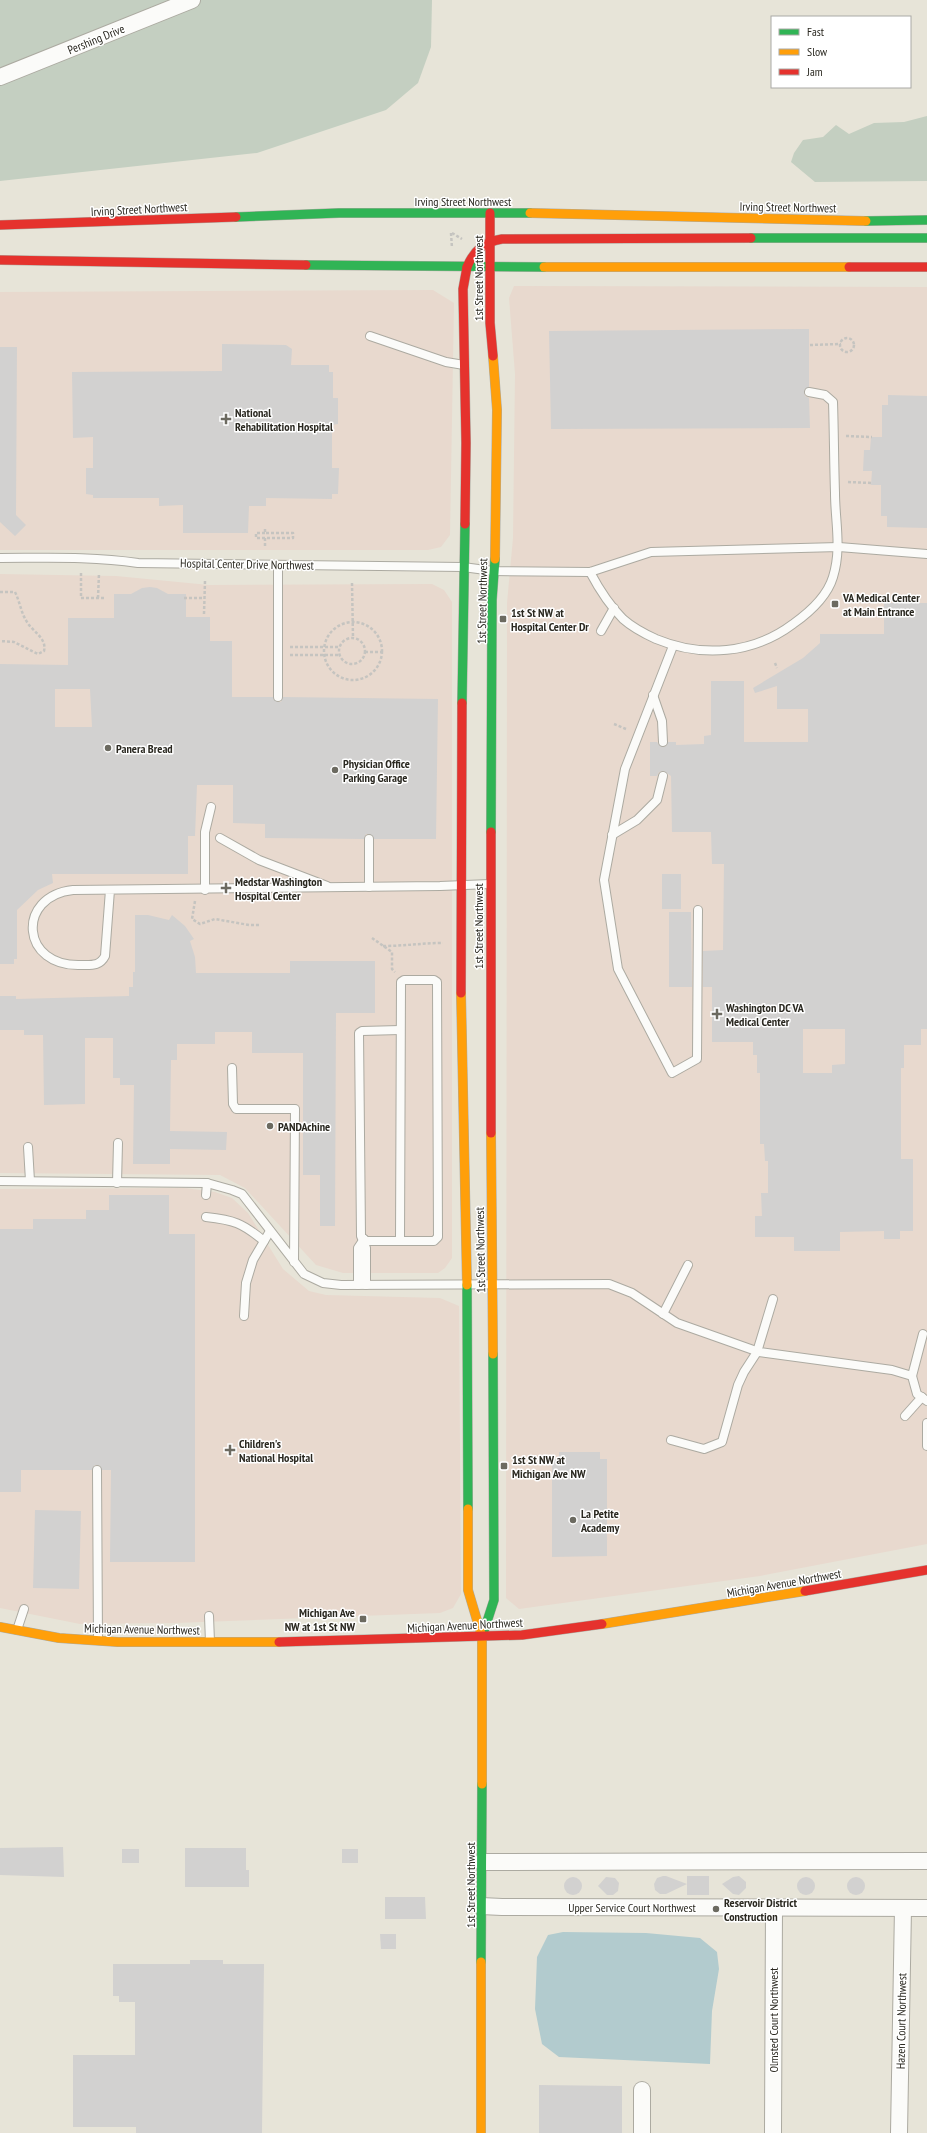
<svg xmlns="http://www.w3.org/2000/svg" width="927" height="2133" font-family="'PT Sans Narrow',sans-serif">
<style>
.medical{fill:#e8d9ce}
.green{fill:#c4cfc1}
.water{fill:#b2cbce}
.building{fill:#d2d1d0;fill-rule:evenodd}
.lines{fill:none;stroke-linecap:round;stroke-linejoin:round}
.lane-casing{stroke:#acaaa1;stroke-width:10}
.street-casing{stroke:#acaaa1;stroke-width:18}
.fast-casing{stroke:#acaaa1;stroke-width:10}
.slow-casing{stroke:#acaaa1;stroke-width:10}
.jam-casing{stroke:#acaaa1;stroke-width:10}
.path{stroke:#c5c4c0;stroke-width:2.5;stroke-dasharray:3 2;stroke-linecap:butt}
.lane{stroke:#fbfbf9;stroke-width:8}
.street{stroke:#fbfbf9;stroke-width:16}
.fast{stroke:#30b455;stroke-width:9}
.slow{stroke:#ff9f0a;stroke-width:9}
.jam{stroke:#e5322d;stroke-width:9}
.poi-dot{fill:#6c6a60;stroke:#fff;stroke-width:1.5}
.labels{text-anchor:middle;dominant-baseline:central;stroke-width:3;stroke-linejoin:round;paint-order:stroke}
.street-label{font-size:12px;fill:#2a2820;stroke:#fff}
.poi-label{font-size:12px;font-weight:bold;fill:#2a2820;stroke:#fff;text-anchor:start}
</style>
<rect width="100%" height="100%" fill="#e7e4d8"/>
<g class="medical">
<path d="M514,286L927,287V1544L760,1576L519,1609L506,1598L507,603L513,538L515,374L509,298Z"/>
<path d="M433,290L454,303L450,535L441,547L428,550H0V292Z"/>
<path d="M0,574L116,576L209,585L432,584L444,590L452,602V1258L445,1268L438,1273H343L316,1265L245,1188L220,1175L0,1173Z"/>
<path d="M185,1188L215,1192L232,1198L248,1213L283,1269L309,1291L326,1295L440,1298L459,1306L461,1594L453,1608L440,1613L175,1623L80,1624L0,1608V1189Z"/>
</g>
<g class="green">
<path d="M0,0H432L431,47L418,83L386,110L257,153L0,181Z"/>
<path d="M927,116V181L815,182L791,162L794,153L803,140L823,137L836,125L849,134L874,123L904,122Z"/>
</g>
<path class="water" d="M563,1932L646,1933L700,1938L717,1952L719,1969L712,2011L710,2064L559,2057L542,2044L535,2009L537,1957L548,1935Z"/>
<g class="building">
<path d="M809,329V387L804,391L805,396L809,398L810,428L551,429L549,331Z"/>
<path d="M222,344L286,345L292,349L291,365H329V372H333V398H338V424L332,425V468H339L338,494H332V499L266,498V506H249L248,533H183V505L159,506V498H93V495L86,494V468H93V437L73,438L72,372L222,371Z"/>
<path d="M0,347H17L16,515L26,525L15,536L0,522Z"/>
<path d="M888,395L927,396V528L887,527V516H881V485H871L872,471H863L864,450H870L871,437H882V405H888Z"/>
<path d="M150,587L157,588L168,594H186V617H210V641H232V697H273L278,702H281L283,697L438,699L436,839H374L369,834H366L364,839L265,838V824L233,823V785H197L195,836H188V874H52L53,883L38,890L17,910V959H14V964H0V664L68,665V618H114V594H131L142,588ZM55,689H90L92,727H55Z"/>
<path d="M884,603H927V1029H921V1045H904V1068H901V1159H913V1231H900V1239H884V1231L840,1232V1251H794V1237H755V1216H762L761,1193H768V1161H765L764,1144H760V1073H757V1055H753V1042H712V987H703V951L723,950L724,864H712L711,832H672L671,776L664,771L659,772L657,776H650V742H657L659,745L663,747L666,746L668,742H676V745L704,744V736L711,735V681H744V742H808V709H777V686L755,693L753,688L803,658L820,643V634H884ZM803,1029H845V1064L832,1065V1073H803Z"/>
<rect x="662" y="874" width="19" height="35"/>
<path d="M669,912H691L692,987H669Z"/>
<path d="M135,915H148L169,920L172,915L185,926L194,939L190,941L195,957L196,973H290V961H375V1013H336L335,1226H320V1175H303V1053H252V1032H215V1044H177V1060H171L170,1131L227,1132L226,1150L170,1149V1164H133L134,1085H120V1078H113V1038H85V1104L44,1105L43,1035H24V1030H0V996H16V999L129,996V987H133V972H135Z"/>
<path d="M109,1195H169V1234H195V1562H110L111,1470H102L99,1465H95L92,1470H21V1492H0V1229H33V1219H86V1210H109Z"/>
<path d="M559,1452H600V1459H607V1556L552,1557V1459H559Z"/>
<path d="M35,1510L81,1511L79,1589L33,1588Z"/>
<path d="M63,1847L64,1877L0,1875V1848Z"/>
<path d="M185,1848H246V1870H249V1887H185Z"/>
<rect x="122" y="1849" width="17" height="14"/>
<rect x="342" y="1849" width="16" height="14"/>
<path d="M663,1876H666L687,1884L666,1894H660L655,1890L654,1884L657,1878Z"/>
<rect x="687" y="1876" width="22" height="19"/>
<path d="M739,1876L746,1882V1888L739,1895L733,1894L722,1884L733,1877Z"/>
<circle cx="573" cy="1886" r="9"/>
<circle cx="806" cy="1886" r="9"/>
<circle cx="856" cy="1886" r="9"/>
<path d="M606,1877L615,1878L619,1883L618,1891L613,1895H607L598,1886Z"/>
<path d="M385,1897H425L426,1919H385Z"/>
<path d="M380,1934H396V1949H381Z"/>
<path d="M190,1960H223V1964H264L262,2133H136V2127H73V2055H135V2002H119V1996H113V1964H190Z"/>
<path d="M539,2085L622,2086V2133H539Z"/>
</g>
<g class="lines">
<defs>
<g id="lane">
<path d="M370,336L446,362L464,365"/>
<path d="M0,558C46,558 92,556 138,563L463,567L493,571L590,572L651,552L839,547L927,554"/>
<path d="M278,565V697"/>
<path d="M590,572C599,589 609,605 623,619C632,627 645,634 656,639C702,658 753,654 793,624C810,612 827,597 833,577C842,548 835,521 835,493C834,462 834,432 833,402L825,395L809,392"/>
<path d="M601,631L614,608"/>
<path d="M673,646L625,769L604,880L618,969L672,1073L697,1059L698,910"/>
<path d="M653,695L662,721L663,742"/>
<path d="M612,835L637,820L657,800L663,776"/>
<path d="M220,838L259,860L327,886"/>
<path d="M369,839V887"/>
<path d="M110,890L105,956C100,966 92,965 82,965C20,968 16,896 73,890L440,886L490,884"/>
<path d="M205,890V832L211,807"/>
<path d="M232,1068L233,1104L236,1109H295L294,1262"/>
<path d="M28,1147L30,1181"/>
<path d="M0,1181L207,1183L232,1190L242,1194L304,1274L323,1283L341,1285L609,1284L632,1293L677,1323L759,1352L892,1370L912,1376L917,1394L927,1401"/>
<path d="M117,1183L118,1143"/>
<path d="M206,1195L207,1183"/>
<path d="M206,1217C234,1220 242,1223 264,1241"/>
<path d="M364,1239L366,1241H434L438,1237L437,982L434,980H404L401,982L400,1241"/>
<path d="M358,1285V1248L364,1239"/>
<path d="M366,1285V1248L361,1236L359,1033L362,1031L400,1030"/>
<path d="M663,1314L688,1265"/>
<path d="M244,1316L246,1283L253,1260L270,1231"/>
<path d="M912,1376L923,1334"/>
<path d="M905,1416L922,1397"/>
<path d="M927,1423V1446"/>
<path d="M671,1440L704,1449L722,1442L738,1385L744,1372L757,1352L773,1299"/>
<path d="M97,1470L98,1640"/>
<path d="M209,1616L210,1642"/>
<path d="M17,1630L24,1609"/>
</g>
<g id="street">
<path d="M0,77L192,0"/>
<path d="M482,1862L927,1861"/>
<path d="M481,1906L502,1907L927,1908"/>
<path d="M642,2133V2090"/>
<path d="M773,2133L774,1907"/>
<path d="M899,2133L903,1908"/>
</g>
<g id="fast">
<path d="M236,217L339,213H530"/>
<path d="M866,221L927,220"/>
<path d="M751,238H927"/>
<path d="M306,265L544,267"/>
<path d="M462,703L465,524"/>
<path d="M491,832L492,600L495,559"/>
<path d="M467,1285L468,1509"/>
<path d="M482,1637L494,1600L493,1354"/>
<path d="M481,1962L482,1784"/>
</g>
<g id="slow">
<path d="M530,213L866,221"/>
<path d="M544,267H849"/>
<path d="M493,356L497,410L495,559"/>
<path d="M461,993L467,1285"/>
<path d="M491,1133L493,1354"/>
<path d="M468,1509V1590L482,1637V1784"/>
<path d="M602,1624L805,1591"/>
<path d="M0,1627L59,1638L118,1642H279"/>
<path d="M481,2133V1962"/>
</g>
<g id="jam">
<path d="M490,213V323L493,356"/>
<path d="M0,225L236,217"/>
<path d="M0,260L306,265"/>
<path d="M467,267C474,250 484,242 502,239L751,238"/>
<path d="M849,267H927"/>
<path d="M465,524L466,443L463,289L467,267"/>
<path d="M491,832V1133"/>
<path d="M461,993L462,703"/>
<path d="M805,1591L927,1570"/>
<path d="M279,1642L522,1635L602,1624"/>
</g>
</defs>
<use href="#lane" class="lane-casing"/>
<use href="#street" class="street-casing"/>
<use href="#fast" class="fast-casing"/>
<use href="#slow" class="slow-casing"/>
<use href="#jam" class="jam-casing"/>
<g class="path">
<path d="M451,233L452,248"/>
<path d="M452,233L462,239"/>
<circle cx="847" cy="345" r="7"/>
<path d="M810,345L841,344"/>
<path d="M846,436L872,437"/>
<path d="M848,482L871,483"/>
<path d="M265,529V533H293V538H265V546"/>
<path d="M265,533H256V538H265"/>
<path d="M81,573V598H104"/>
<path d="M352,583L353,638"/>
<path d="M0,592H15C20,602 21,613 27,622C33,632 47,638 44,651L38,654L14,642L0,641"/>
<path d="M98,598L99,573"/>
<path d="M184,598H204"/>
<path d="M204,614L205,581"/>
<circle cx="353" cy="651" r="29"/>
<circle cx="352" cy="651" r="13"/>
<path d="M290,647H340"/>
<path d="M365,652H381"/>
<path d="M290,655H340"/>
<path d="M775,663L777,668"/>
<path d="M614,724L626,729"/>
<path d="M195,901L192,919L200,924L215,919L249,925H260"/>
<path d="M372,938L392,952V969L395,972"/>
<path d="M383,946C404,946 422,943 443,943"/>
</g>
<use href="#lane" class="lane"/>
<use href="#street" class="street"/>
<use href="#fast" class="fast"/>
<use href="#slow" class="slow"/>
<use href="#jam" class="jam"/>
</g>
<g class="poi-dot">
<path d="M224 413h4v4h4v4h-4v4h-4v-4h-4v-4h4z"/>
<rect x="831" y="600" width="8" height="8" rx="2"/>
<rect x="499" y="615" width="8" height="8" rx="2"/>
<circle cx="108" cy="748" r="4"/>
<circle cx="335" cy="770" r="4"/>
<path d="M224 882h4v4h4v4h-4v4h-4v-4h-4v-4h4z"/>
<path d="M715 1008h4v4h4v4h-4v4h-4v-4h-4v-4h4z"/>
<circle cx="270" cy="1126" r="4"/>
<path d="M228 1444h4v4h4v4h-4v4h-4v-4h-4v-4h4z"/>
<rect x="500" y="1462" width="8" height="8" rx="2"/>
<circle cx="573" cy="1520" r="4"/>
<rect x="359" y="1615" width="8" height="8" rx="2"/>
<circle cx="716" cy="1909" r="4"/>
</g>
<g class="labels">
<g class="street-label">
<text transform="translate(96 39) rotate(-22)">Pershing Drive</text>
<text x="463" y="201">Irving Street Northwest</text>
<text transform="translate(788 207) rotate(1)">Irving Street Northwest</text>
<text transform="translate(139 209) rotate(-3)">Irving Street Northwest</text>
<text transform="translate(478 278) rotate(-90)">1st Street Northwest</text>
<text transform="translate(247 564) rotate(1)">Hospital Center Drive Northwest</text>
<text transform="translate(482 601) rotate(-89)">1st Street Northwest</text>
<text transform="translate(478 926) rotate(-90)">1st Street Northwest</text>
<text transform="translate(480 1250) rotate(-91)">1st Street Northwest</text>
<text transform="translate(784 1583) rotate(-10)">Michigan Avenue Northwest</text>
<text transform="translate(465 1625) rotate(-3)">Michigan Avenue Northwest</text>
<text transform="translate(142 1629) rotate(1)">Michigan Avenue Northwest</text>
<text transform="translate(470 1885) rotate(-90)">1st Street Northwest</text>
<text x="632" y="1907">Upper Service Court Northwest</text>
<text transform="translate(773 2020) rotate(-90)">Olmsted Court Northwest</text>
<text transform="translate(901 2021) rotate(-89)">Hazen Court Northwest</text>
</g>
<g class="poi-label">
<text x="235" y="412">National<tspan x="235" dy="14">Rehabilitation Hospital</tspan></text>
<text x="843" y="597">VA Medical Center<tspan x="843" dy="14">at Main Entrance</tspan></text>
<text x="511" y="612">1st St NW at<tspan x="511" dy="14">Hospital Center Dr</tspan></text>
<text x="116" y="748">Panera Bread</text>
<text x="343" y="763">Physician Office<tspan x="343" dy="14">Parking Garage</tspan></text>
<text x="235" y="881">Medstar Washington<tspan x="235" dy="14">Hospital Center</tspan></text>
<text x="726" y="1007">Washington DC VA<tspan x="726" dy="14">Medical Center</tspan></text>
<text x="278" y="1126">PANDAchine</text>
<text x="239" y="1443">Children's<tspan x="239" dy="14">National Hospital</tspan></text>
<text x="512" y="1459">1st St NW at<tspan x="512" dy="14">Michigan Ave NW</tspan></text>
<text x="581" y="1513">La Petite<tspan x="581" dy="14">Academy</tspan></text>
<text x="355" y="1612" text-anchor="end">Michigan Ave<tspan x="355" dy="14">NW at 1st St NW</tspan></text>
<text x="724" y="1902">Reservoir District<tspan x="724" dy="14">Construction</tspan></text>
</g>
</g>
<rect x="771" y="16" width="140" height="72" fill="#ffffff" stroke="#aaa9a6"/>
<rect x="779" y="29" width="20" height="6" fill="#30b455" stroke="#aaa9a6"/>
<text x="807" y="36" font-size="12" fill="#2a2820">Fast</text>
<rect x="779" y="49" width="20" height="6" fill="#ff9f0a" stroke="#aaa9a6"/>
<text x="807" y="56" font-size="12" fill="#2a2820">Slow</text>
<rect x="779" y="69" width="20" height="6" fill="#e5322d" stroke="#aaa9a6"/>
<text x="807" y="76" font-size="12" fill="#2a2820">Jam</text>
</svg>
